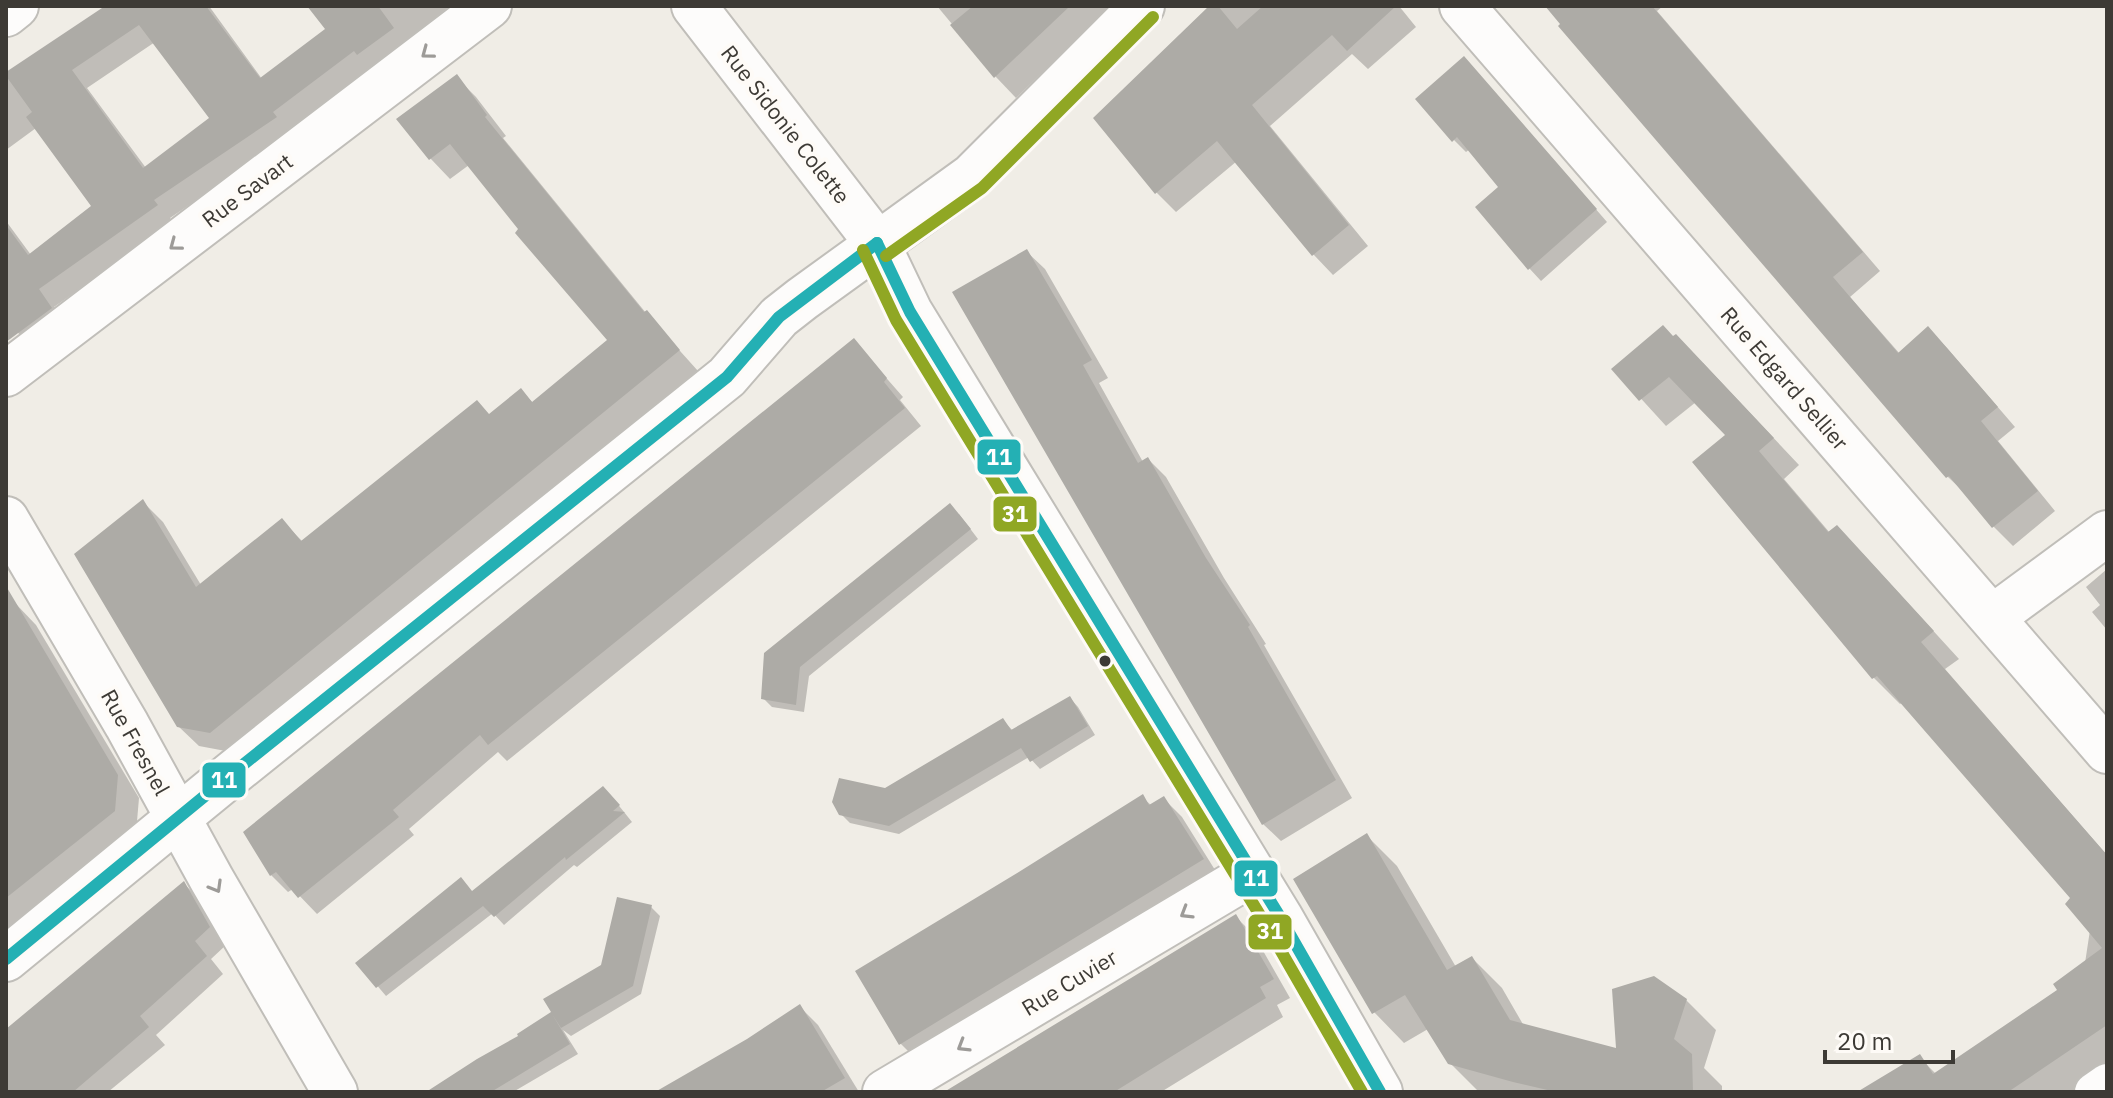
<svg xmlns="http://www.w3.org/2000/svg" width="2113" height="1098" font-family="'IBM Plex Sans',sans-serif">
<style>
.shadow{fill:#0003;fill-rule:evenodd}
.building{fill:#adaba6;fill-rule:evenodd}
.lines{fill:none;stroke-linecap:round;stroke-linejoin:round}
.pedestrian-casing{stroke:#c0beb9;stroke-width:42}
.minor-casing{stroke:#c0beb9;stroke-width:48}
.tertiary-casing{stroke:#c0beb9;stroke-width:48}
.pedestrian{stroke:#fdfcfb;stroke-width:38}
.minor{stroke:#fdfcfb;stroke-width:44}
.tertiary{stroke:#fdfcfb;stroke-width:44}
.bus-1-casing{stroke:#fefbf7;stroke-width:18}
.bus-2-casing{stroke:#fefbf7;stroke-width:18}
.bus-1{stroke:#24b0b4;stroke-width:12}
.bus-2{stroke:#90a724;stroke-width:12}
.oneway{stroke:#9d9b98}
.bus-dot{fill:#3d3a35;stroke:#fefbf7;stroke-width:3}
.labels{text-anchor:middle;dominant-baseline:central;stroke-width:8;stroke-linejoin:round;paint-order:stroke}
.street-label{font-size:22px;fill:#3d3a35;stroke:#fefbf7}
.line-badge{stroke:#fefbf7;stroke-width:3}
.badge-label{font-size:22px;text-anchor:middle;font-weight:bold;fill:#fff}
</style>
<rect width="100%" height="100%" fill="#f0ede6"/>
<g class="shadow">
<path d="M108,6H209L262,79L328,30L310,6H450L406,41L410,46L375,71L372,67L288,130L292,135L170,218L173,223L54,307L68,325L34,351L6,319V221L31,255L94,206L36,128L6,150V80ZM155,42L212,119L146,168L87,88Z"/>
<path d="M937,6H1111L1016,98L996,77Z"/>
<path d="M1212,6H1399L1416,27L1368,69L1352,54L1270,126L1368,246L1333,275L1314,255L1237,161L1176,212L1157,193L1095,118Z"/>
<path d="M1552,6H1663L1657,11L1880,271L1850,297L1900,354L1928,329L1947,348L2015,427L1998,441L2055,511L2013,546L1994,527L1967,495L1948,477L1561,26L1563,24Z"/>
<path d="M1476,71L1607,222L1541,281L1529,268L1501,187L1470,149L1466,152L1454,140Z"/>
<path d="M456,77L476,97L506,136L503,138L646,313L698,371L231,752L199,746L178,726L143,502L163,522L201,585L282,521L303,542L490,416L521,390L533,403L610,340L469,165L450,179L431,159L399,119Z"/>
<path d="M1027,252L1045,269L1108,378L1099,383L1143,462L1148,459L1166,477L1224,578L1266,644L1264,645L1352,798L1281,841L1263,824Z"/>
<path d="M853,340L903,397L900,400L921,426L507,761L498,752L409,829L414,835L317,914L293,889L288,892L271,875Z"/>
<path d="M1703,363L1799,465L1784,479L1830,533L1863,554L1959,659L1945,669L2107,855V1069L2072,1092H1868L1919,1057L1936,1074L2060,991L2085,963L2090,930L2072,898L1903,702L1900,704L1874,678L1695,462L1728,435L1696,402L1666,426L1614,369Z"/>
<path d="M959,514L978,539L809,676L804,712L772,707L763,698Z"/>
<path d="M2107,569V630L2092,612L2100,605L2086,587Z"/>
<path d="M15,603L36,625L139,798L136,833L6,937V610Z"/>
<path d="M1070,698L1078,707L1095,735L1040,769L1029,757L899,834L850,823L841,814L885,790L1003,720L1013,731Z"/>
<path d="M612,797L632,822L577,867L574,865L504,925L493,913L386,996L358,963L473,893Z"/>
<path d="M1142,797L1152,806L1164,799L1182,817L1220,878L919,1062L900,1043Z"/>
<path d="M1367,836L1397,866L1456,967L1472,958L1502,988L1524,1026L1618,1050L1686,1000L1716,1030L1704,1068L1722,1086V1092H1479L1450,1063L1428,1029L1404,1043L1374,1012Z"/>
<path d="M184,884L201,900L226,945L211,959L223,974L156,1035L165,1045L108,1092H6V1032Z"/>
<path d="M651,907L660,916L641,994L571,1036L563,1030L578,1054L513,1092H439L554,1013L602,966Z"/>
<path d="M1236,917L1254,935L1290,998L1277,1005L1283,1017L1161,1092H949Z"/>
<path d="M800,1007L818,1025L859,1092H663Z"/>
</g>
<g class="building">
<path d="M105,6H206L260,78L325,29L307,6H378L394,28L357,55L354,51L273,112L277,117L154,200L158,205L39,289L52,308L6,342V225L28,255L91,206L26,117L32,112L6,76V72ZM139,25L209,118L143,168L72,70Z"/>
<path d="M973,6H1070L994,78L950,25Z"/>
<path d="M1209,6H1218L1237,29L1263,6H1396L1347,51L1332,35L1252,105L1349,225L1312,256L1217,141L1155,194L1093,118Z"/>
<path d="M1545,6H1652L1863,252L1833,277L1898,353L1928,326L1998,407L1981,421L2038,491L1992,528L1949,476L1946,478L1558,26L1560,24Z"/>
<path d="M1464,56L1597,209L1528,270L1475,207L1498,187L1457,137L1452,142L1415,99Z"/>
<path d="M457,74L487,115L485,117L644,312L647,310L680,350L210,733L177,727L74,554L143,499L196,587L282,518L301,541L477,400L489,414L521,388L532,402L607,340L515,233L518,229L450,144L429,160L396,119Z"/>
<path d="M1027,249L1092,360L1083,365L1138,463L1148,457L1206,558L1250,625L1248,627L1336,780L1262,825L952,292Z"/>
<path d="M1663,325L1673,336L1676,334L1774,438L1759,451L1828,532L1837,525L1934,631L1921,642L2107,855V1025L2008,1092H1857L1920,1054L1933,1074L2057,990L2053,984L2102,948L2065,904L2070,898L1877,676L1872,679L1692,462L1725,435L1669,377L1639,401L1611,369Z"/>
<path d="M854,338L887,378L884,382L905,408L488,745L480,735L393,810L399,817L298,898L276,872L270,876L243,832Z"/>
<path d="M950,503L971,529L800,667L796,705L761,699L764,653Z"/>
<path d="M6,586L118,775L115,811L6,898Z"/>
<path d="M1070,696L1088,726L1030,762L1021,748L889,826L839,815L832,802L839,778L885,788L1003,718L1011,730Z"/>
<path d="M603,786L620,805L613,811L625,812L566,860L565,857L494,917L483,906L376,988L355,963L461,877L472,891Z"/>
<path d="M1143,794L1149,805L1164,796L1204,859L899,1045L855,971L1022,870Z"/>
<path d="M1367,833L1447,970L1472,956L1510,1020L1616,1048L1612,989L1654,976L1687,999L1674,1039L1692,1054L1693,1092H1556L1513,1082L1448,1064L1405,995L1372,1014L1293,879Z"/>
<path d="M184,881L210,927L195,941L207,956L140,1016L149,1027L73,1092H6V1029Z"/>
<path d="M617,897L652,905L633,986L561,1028L552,1014L570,1044L491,1092H426L477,1059L518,1036L517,1034L551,1012L543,999L601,965Z"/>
<path d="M1236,914L1274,979L1260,987L1266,998L1114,1092H944Z"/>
<path d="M800,1004L845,1078L821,1092H655L747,1039Z"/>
</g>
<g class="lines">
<defs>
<path id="pedestrian" d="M2094,1092L2107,1083"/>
<g id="minor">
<path d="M694,6L877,243L910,312L1280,917L1380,1092"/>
<path d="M6,14L16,6"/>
<path d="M6,374L489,6"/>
<path d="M6,519L127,725L212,880L335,1092"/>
<path d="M1993,617L2107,533"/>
<path d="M885,1092L1253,873"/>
</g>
<g id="tertiary">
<path d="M1462,6L2107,751"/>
<path d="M6,959L234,772L727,377L779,317L802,299L972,176L1142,6"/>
</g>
</defs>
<use href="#pedestrian" class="pedestrian-casing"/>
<use href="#minor" class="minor-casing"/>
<use href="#tertiary" class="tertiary-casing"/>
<use href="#pedestrian" class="pedestrian"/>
<use href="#minor" class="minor"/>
<use href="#tertiary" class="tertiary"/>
<defs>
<g id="bus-1">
<path d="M877,243L910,312L1280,917L1380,1092"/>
<path d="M6,959L234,772L727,377L779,317L877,243"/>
</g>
<g id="bus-2">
<path d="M863,250L896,320L1266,925L1362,1092"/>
<path d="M886,256L982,188L1153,17"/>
</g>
</defs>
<use href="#bus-1" class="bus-1-casing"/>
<use href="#bus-2" class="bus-2-casing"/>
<use href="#bus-1" class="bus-1"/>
<use href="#bus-2" class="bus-2"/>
</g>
<defs><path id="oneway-chevron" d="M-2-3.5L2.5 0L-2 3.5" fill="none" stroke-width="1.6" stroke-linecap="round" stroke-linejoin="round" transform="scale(2)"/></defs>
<g class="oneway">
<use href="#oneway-chevron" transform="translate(427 53) rotate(143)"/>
<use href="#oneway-chevron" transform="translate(175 245) rotate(143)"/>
<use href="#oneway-chevron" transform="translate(216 887) rotate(60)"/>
<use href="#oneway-chevron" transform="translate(1186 913) rotate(149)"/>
<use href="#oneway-chevron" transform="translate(963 1046) rotate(149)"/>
</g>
<circle class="bus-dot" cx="1105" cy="661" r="7"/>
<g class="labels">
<g class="street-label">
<text transform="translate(786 124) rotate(52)">Rue Sidonie Colette</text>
<text transform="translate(247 190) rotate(-37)">Rue Savart</text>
<text transform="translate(1785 378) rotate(49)">Rue Edgard Sellier</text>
<text transform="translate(136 742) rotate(61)">Rue Fresnel</text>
<text transform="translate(1069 982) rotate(-31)">Rue Cuvier</text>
</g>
</g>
<g class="line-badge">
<rect x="976" y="438" width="46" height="38" rx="8" fill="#24b0b4"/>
<rect x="992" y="495" width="46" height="38" rx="8" fill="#90a724"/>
<rect x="201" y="761" width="46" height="38" rx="8" fill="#24b0b4"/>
<rect x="1233" y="859" width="46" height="39" rx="8" fill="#24b0b4"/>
<rect x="1247" y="913" width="46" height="38" rx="8" fill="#90a724"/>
</g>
<g class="badge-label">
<text x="999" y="465">11</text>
<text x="1015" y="522">31</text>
<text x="224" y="788">11</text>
<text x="1256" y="886">11</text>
<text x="1270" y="939">31</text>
</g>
<rect width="2113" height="1098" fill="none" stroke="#3d3a35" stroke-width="16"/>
<path d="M1825 1050v12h128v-12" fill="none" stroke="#3d3a35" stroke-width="4"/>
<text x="1837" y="1050" font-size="24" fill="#3d3a35" stroke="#fefbf7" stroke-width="6" paint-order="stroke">20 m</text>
</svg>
